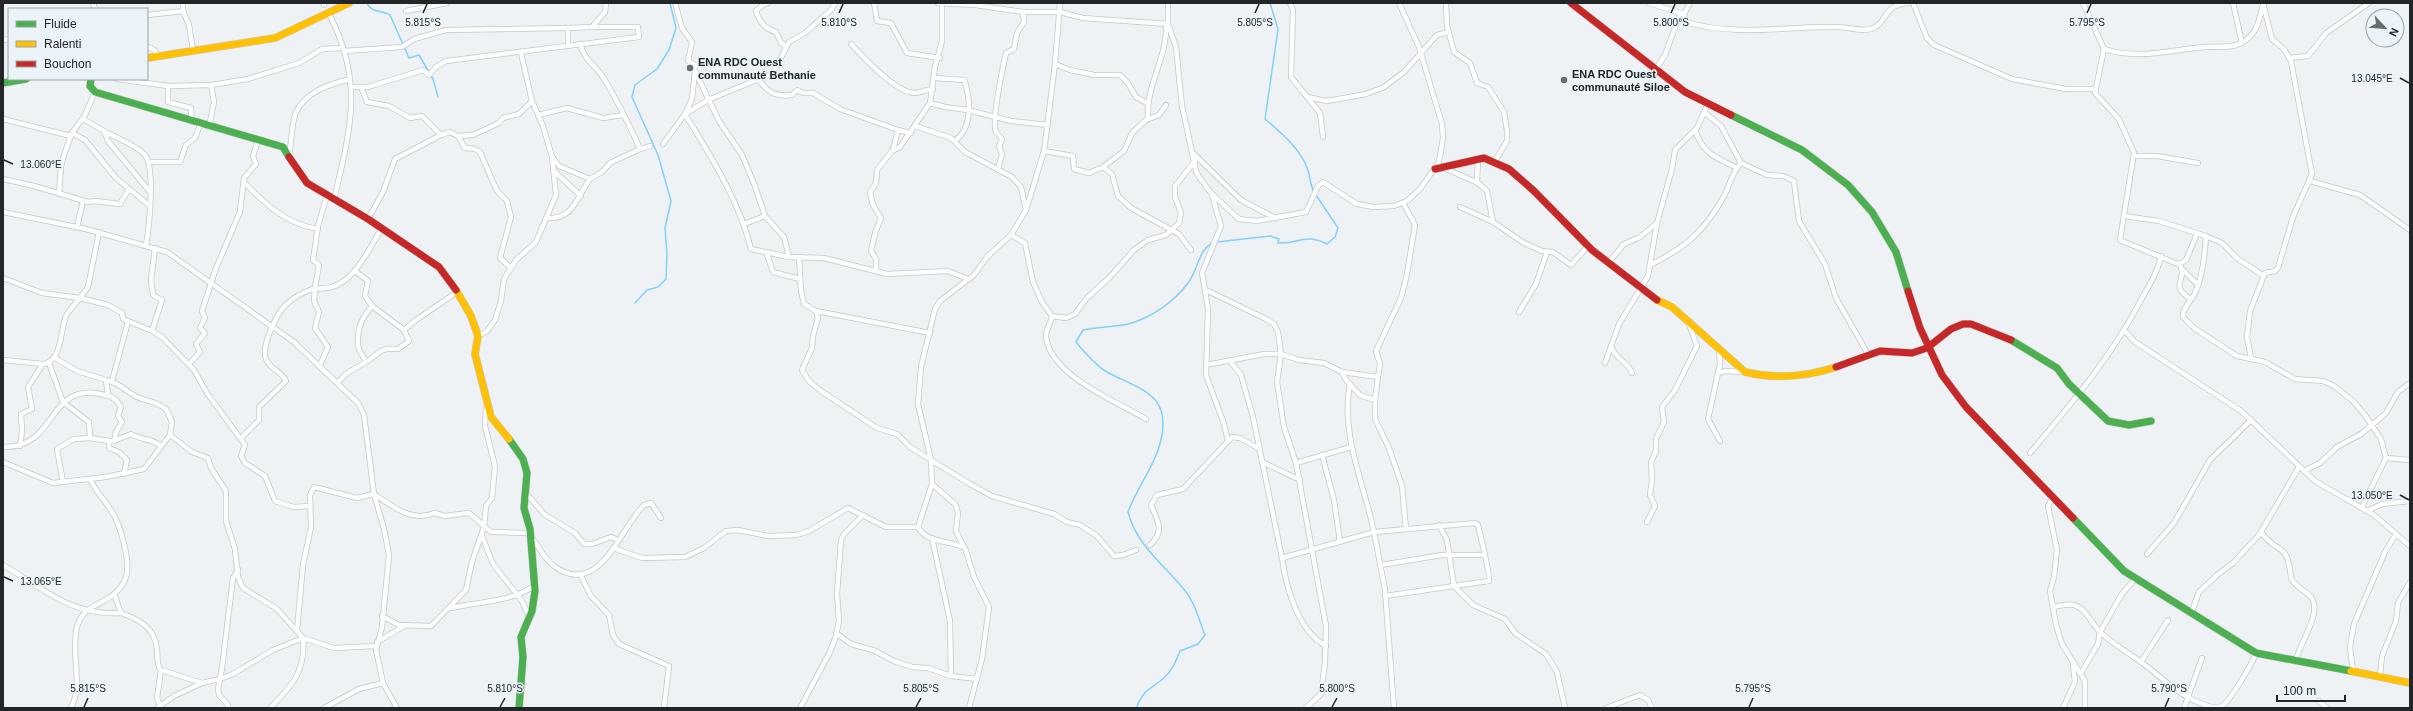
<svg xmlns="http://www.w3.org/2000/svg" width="2413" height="711" font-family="Arial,sans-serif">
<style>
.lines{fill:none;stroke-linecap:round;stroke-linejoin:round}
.stream{stroke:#84d0fa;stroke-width:1.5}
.street-casing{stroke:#c5c8ca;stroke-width:6}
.fast-casing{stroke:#c5c8ca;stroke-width:8}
.slow-casing{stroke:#c5c8ca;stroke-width:8}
.jam-casing{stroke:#c5c8ca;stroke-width:8}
.street{stroke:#fcfdfd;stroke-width:4.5}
.fast{stroke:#4caf50;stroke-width:7}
.slow{stroke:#ffc107;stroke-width:7}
.jam{stroke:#c62828;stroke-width:7}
.ticks{fill:none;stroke:#232628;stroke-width:1.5}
.poi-dot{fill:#6a6d6f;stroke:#eaf3f8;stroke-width:1.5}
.labels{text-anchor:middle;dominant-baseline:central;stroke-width:3;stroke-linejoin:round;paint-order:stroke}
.poi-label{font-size:11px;font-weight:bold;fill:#232628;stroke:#eaf3f8;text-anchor:start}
.ticks-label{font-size:10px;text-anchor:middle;fill:#232628;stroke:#eaf3f8;stroke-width:3;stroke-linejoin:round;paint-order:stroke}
</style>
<rect width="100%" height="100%" fill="#eef2f4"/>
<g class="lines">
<g class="stream">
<path d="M367,3C371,13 382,10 390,15L409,58L419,55L433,79L438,97"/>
<path d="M1270,3L1278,29L1265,119C1281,133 1301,149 1308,170C1310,178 1310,184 1314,192"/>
<path d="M1217,242L1270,236L1279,239L1278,243C1300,244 1304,233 1327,244L1335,237L1338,228L1316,195"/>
<path d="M635,303L647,290L658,287L666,279L667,254L665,228L671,201L658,155L632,97L635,85L657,69L669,50L676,28L670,3"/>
<path d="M1136,708C1145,688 1148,691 1164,678C1172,671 1176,661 1180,651L1198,644L1205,635C1199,621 1196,604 1186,592C1166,566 1137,547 1128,512C1137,487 1155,466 1161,440C1172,393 1138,389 1107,372C1095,365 1085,353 1076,342L1083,330C1097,327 1113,327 1128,324C1151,318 1174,302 1188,283C1197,272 1199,248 1213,243"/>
</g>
<defs>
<g id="street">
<path d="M93,3L95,9"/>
<path d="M183,3V11L189,25L193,50"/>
<path d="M323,3L324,5"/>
<path d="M675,3L682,28L692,42L688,61L695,65V71L719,121L742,155L755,186L765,216L744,224"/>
<path d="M768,3L764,4L756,11C759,22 765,29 776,32L781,43L786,46"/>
<path d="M874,3L877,21L891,23L907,53L940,58"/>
<path d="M938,3L975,5L1023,12H1060L1083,18L1168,24"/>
<path d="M1168,3V24L1176,47L1182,106L1196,171L1199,177L1211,193L1239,219L1257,221L1306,212L1318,186L1323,182L1357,204L1373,207L1394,206L1407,201L1420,189L1439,162L1443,138L1442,124L1419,47L1399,3"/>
<path d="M1290,3L1293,10L1291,77L1320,113L1323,137"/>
<path d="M1446,3L1447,26L1454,52L1470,63L1477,83L1488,87L1504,112L1507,131V141L1495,161"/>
<path d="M1649,3L1684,14L1686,22C1735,37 1787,26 1837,27C1848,27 1861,32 1871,29C1889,23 1881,5 1909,3"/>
<path d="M1913,3L1927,38L1934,45L2012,79L2066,89H2094"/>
<path d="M2083,3L2104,49L2095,93L2119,119L2134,153L2120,240L2180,265C2188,280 2168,285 2191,299"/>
<path d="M2233,3L2242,43"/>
<path d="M406,11L447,3"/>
<path d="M329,14C364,80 351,129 334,199"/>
<path d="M1684,14L1690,3"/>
<path d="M147,15L183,11"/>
<path d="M3,40L9,39"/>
<path d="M580,44C586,63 593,62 603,77C617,100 629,124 640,149L650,146"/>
<path d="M851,44C863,57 896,93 915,93C920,93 927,89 933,89"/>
<path d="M568,45V28L592,27L605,12L606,3"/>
<path d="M147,46L154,50L158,56"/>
<path d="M2104,49C2138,60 2170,50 2204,47C2216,46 2231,49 2241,43C2257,35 2259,21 2263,5"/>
<path d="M344,51L402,47L414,39L446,30L568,28"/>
<path d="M2289,58L2308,56L2326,33L2369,3"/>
<path d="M1055,64L1070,70L1094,75H1120L1128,83L1136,97L1147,103"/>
<path d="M1656,69L1665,55L1680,14"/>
<path d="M695,71L692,99L685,114C711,157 739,200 751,249L789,257L824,258L887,274L948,271L968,279"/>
<path d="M935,78L964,80L965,82C971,102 972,128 955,141"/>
<path d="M117,79L168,86V102L191,108L192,122"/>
<path d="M758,79C768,93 776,97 792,95L797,90L803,93H813L840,109L898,130L893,150"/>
<path d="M168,86L211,85L248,79L299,63L322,49L343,48"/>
<path d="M352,87H368L423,70L429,75L436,67L446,61L639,37L638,27H592"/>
<path d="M361,87L367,102L389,106L410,118L422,116L441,135L450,132L458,136L473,135L499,123L503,118L519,114L532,101"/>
<path d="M1307,97L1327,101L1366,94L1384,87L1404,72L1437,35L1449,32"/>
<path d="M930,103L945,107L968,110L1011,121L1048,125"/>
<path d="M1704,112L1721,126L1741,163L1767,175L1783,176L1794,181L1799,221L1825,264L1836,298L1869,356"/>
<path d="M538,115L567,108L603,118L624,115"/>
<path d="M3,119L71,136"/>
<path d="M83,119L104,131L108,141L150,192"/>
<path d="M1148,119C1145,86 1168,57 1166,24"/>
<path d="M915,126L951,138L965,152L1012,177L1021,187L1026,210"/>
<path d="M209,127L214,102L211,85"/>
<path d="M898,130L911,133"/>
<path d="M1695,130C1703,154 1715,157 1737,168"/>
<path d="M104,131C116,138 134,144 144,154C156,165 149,228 146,245"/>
<path d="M72,133L85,140L116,178L150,206"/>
<path d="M458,136L465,148L475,149L480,152L497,191L507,201L511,217L500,258L510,267"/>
<path d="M663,144L685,114L708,100L773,73L789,42L805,33L832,9L835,3"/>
<path d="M1044,151L1073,156L1074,169L1089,173L1103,167L1124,151L1132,133L1146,120L1159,115L1166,105"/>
<path d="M1194,154L1241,200L1275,218"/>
<path d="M289,155C292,141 291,125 296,112C306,91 331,84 350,79"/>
<path d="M2135,156H2157L2198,163"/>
<path d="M553,158L559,166L590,179L602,172L610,163L640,149"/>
<path d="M1478,159L1477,182L1487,191L1493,222L1524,243L1542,251L1553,252L1571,265L1588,246"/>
<path d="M149,162H180L186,145L195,138L200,125"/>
<path d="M1103,167L1112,174L1118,196L1131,208L1179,234L1191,250"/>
<path d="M1442,167L1478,183"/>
<path d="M998,169L1002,154L999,146L1002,139C1001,137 997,134 996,132C991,120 1003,67 1006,53L1014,49L1017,33L1024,22L1023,12"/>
<path d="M555,172L581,196"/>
<path d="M3,179L34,186L88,202L95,201L120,204L129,189"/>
<path d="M2310,181L2360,195L2410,230"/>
<path d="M244,182C265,204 286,224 318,229"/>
<path d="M59,194L61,166L65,152L72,133L85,115L95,92"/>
<path d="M1212,195L1221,226L1202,273L1208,309L1206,375L1224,424L1228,441"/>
<path d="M1460,207L1493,222"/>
<path d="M3,212L86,229L167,252L294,342L358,403L364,415L374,494L384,529L389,555L382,627L376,650L383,683L397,708"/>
<path d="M765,216L784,237L789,257"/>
<path d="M2124,216L2159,221L2206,236L2222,243L2238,259L2264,276"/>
<path d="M548,218C574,220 578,194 590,179"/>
<path d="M368,219L383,192L395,159L441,135"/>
<path d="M77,227L83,201"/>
<path d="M1011,235L1025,243L1033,282L1042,302L1052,316C1051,324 1045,330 1046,337C1051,376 1116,401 1146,419"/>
<path d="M2206,236C2205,254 2203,278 2194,295C2190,302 2182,309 2183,317L2194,328L2237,356L2265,362L2295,379L2323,381L2334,386L2353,401L2365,415L2381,439L2386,458L2362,507"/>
<path d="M155,248L151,280L153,295L162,300L152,331L162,337L194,370L207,393L245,445L241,456L245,463L265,476L275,501L293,507L310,506"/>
<path d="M767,254L773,272L800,279"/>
<path d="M799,257L801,291L804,304L816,311L818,318L813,336L812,348L802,370L809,381L821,391L877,428L897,434L910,447L970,484L992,496L1054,514L1067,522L1080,525L1097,536L1114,556L1123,555L1136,550"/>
<path d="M1610,261L1624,244L1640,237L1657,223L1672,169L1675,150L1697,128L1708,104"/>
<path d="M2179,264L2186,260L2197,234"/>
<path d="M1650,265C1685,248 1705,231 1724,196C1730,185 1732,172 1741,163"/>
<path d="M2182,269L2198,285"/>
<path d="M355,271L368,281L365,296L372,306"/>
<path d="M876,271V259L871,251L875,233L881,218L873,205L870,193L876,183L877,170L892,151L900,147L930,103L935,67L942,41V4"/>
<path d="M3,278L42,293L80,298L88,287L99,232"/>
<path d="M1206,290L1266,319L1274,324L1278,332L1281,354L1277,382L1284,427L1296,463L1326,626L1325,662L1321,694L1306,708"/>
<path d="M816,311L930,333"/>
<path d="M1519,312L1536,284L1547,252"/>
<path d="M1052,316L1066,318L1075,314L1086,299L1110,277L1134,250L1148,240L1166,235L1179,223L1181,213L1175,197V186L1195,161"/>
<path d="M2125,331L2135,342L2241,411L2315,481L2374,515L2410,546"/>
<path d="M478,336L487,331L495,320L501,301L504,279L516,260L536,242L556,195L552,157L543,126L532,101L521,53"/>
<path d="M1612,348C1616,359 1628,362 1632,373"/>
<path d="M1719,349L1720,364L1708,419L1720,441"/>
<path d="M55,358L77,371L106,380L108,395L116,400L121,407L118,416L122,422L116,432L114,441H109"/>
<path d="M2251,358L2247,337L2250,311L2265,273L2275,271L2278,268L2293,217L2312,174L2291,61L2284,49L2272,39L2263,3"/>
<path d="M3,360L43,364"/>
<path d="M1230,361L1241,375L1253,417L1282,558L1374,532L1385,590L1394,708"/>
<path d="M366,362C381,353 379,347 398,349L409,341L404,330"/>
<path d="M49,363L63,402L89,422L90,438L109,441V448L119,452L127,460L124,474"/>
<path d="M1605,363L1619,324L1648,276L1657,223"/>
<path d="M189,364L200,352L196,344L205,333L200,328L205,318L202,311L216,268L240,212L244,178L256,164L253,156L258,140"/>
<path d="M320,365L328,347L315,328L319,312L314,301L315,288C351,294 367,251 382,228"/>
<path d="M1206,365L1264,354H1281L1299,360L1324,363L1342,372L1346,380L1360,395L1375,400V419L1389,448L1402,486L1406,529"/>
<path d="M1342,372L1378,377L1380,364L1376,351L1401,298L1407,274L1415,225L1403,203"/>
<path d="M1718,373L1726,371L1745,372"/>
<path d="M106,380C122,383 130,396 142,399C151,401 158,403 166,409L172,422L170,435"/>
<path d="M112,381L128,322"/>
<path d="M338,382L347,373L366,362C364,357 358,350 358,345C357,329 361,319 372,306L404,330L416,320L457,292"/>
<path d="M1350,384C1340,434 1364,483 1374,532L1475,523L1478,525C1480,534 1491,578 1489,581L1454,586L1447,540L1439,525"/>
<path d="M1375,400L1378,377"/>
<path d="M241,438L259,420V407L286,381C283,373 271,369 267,361C263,355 266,343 268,337C278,309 287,298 315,288L319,265L313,260L318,226L327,195"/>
<path d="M114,441L131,434C143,441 150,437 161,446"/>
<path d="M20,446L22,431L21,414L32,409L28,387L43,364C62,362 60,331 66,316C69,310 75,304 80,298L108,305L122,313L123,319L152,331"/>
<path d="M3,447C61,448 45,377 108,396"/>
<path d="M2030,453C2071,404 2113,355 2142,298C2150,284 2158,271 2161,256"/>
<path d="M1322,455L1334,500L1340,542"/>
<path d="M2386,458L2410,460"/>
<path d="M3,462L53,483L106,477L144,469L170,435L192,452L208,458L211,468L226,491V521L235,549L238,577L243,588L277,609L303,638L334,648L376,646"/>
<path d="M1262,462L1300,480"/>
<path d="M1296,463L1351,447"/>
<path d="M2304,471L2320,463L2337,447L2361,434L2386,413L2398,392L2410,383"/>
<path d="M63,482L57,449L74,439L90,438"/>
<path d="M932,484L955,504L958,513L956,531L964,547"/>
<path d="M525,492L544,514L575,533L584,544H592L611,537L618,540"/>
<path d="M2053,497L2048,506L2057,550L2054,577L2050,591L2056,625L2062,644L2085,681V708"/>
<path d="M2367,511L2382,504L2410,501"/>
<path d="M1647,522L1655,506L1650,495L1652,480L1651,462L1656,451V439L1664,422L1662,407L1675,390L1697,346L1689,324"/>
<path d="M2261,532C2279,557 2287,539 2291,578C2295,587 2305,590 2311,597C2323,613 2299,643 2296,661"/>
<path d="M482,536L493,564L522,601L529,617"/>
<path d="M932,538L950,621L951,676L977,679"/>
<path d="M1150,545C1165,532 1158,521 1151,505L1157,495L1183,489L1232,437L1240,438L1258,448"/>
<path d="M613,548L642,558L685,557L704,548L726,531L738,530L768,536L796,535L809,531L848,508L886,527H918"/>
<path d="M2147,554L2174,523L2210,460L2251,420"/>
<path d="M1282,558C1286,587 1298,631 1326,646"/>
<path d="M3,565C44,589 71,616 121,613"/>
<path d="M1381,565L1442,555H1483"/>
<path d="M581,576L591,596L609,615L613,635L619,644L669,666L664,708"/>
<path d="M114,594L121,613C138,619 156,628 157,650C158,658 156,664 161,670L202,683L220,679L233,674L273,650L303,638C306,671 292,686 270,708"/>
<path d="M1385,596L1454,586L1473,605L1505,619L1515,633L1546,654L1557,672L1565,708"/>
<path d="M2053,607C2059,606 2067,603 2074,605C2086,608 2092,625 2101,633C2114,645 2131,654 2145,665C2165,680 2179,696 2203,704C2208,706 2214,709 2220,707C2229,704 2253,662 2256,653"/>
<path d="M451,608C479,601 511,603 535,585"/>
<path d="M2191,614L2199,592L2217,575L2233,563L2259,535L2299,467"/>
<path d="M382,616L399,625L431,626L466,590L472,562L484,527L486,506L492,498L495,466L485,426L486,407"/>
<path d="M297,630L303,565L311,527L310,495L314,487L357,498L374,494C392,506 412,523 434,513L445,516L469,513L491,532L527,533C538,542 540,555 554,566C599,599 619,530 644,505L651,503L661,518"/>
<path d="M836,633L851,644L873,650L894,661L912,667L928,668L951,676"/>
<path d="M377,642L404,626"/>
<path d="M2141,662L2168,620"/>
<path d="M2353,672L2350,647L2354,624L2385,552L2396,534"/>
<path d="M2081,673L2098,644L2100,632L2122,594L2135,579"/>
<path d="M2380,677L2382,656L2396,621L2398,603L2410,582"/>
<path d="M2319,701L2327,708"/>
<path d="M228,705L219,695L218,689L222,668L233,578L238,569"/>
<path d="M160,706L157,698L161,670"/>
<path d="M71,708C84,683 70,654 77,627C82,609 94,607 109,598C116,594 124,584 126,577C131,562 120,524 112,512C105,500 96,492 90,479"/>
<path d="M157,708L174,696L202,683"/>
<path d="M324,708L359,689L383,683"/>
<path d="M800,708L830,652L836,636L839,621L837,594L841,540L844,534L863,515"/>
<path d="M969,708L982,659L989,607L974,577L965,548C951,540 927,544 918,527L932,484L931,460L918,404L921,367L935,309L940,301L974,275L988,256L1011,235L1026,210L1044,151L1055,64L1060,3"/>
<path d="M1606,708L1640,695L1648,700L1652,708"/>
<path d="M2063,708L2075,682L2073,665"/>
<path d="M2184,708L2202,658"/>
</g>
<g id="fast">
<path d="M91,79L90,86L95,92L283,147L289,157"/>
<path d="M3,83L26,79"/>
<path d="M1731,115L1802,150L1848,185L1872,212L1896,252L1908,291"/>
<path d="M2011,340L2057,368L2069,384L2108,421L2129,425L2151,421"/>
<path d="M509,439L523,459L527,473L524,508L530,529L535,591L532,611L521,637L523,657L519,708"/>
<path d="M2073,518L2124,571L2256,653L2351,671"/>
</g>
<g id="slow">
<path d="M147,58L275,38L349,3"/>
<path d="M456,290L471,316L478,336L475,354L491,417L509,439"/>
<path d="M1657,300L1672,307L1745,372C1775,379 1806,377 1836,367"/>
<path d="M2351,671L2410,683"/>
</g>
<g id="jam">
<path d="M1571,3L1685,92L1731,115"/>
<path d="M289,157L307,183L368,219L439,267L456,290"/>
<path d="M1435,169L1484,158L1509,169L1534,191L1592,250L1657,300"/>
<path d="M1908,291L1920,328L1942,375L1966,407L2073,518"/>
<path d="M1836,367L1880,351L1912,353L1927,348L1951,329L1963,324H1971L2011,340"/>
</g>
</defs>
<use href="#street" class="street-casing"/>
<use href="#fast" class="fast-casing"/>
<use href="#slow" class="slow-casing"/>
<use href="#jam" class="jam-casing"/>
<use href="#street" class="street"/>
<use href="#fast" class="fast"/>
<use href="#slow" class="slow"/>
<use href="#jam" class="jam"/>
</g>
<path class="ticks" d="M423,13L427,4M839,13L843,4M1255,13L1259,4M1671,13L1675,4M2087,13L2091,4M2400,78L2409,83M4,160L13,164M2400,495L2409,500M4,577L13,581M84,707L88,698M500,707L505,698M916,707L921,698M1332,707L1337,698M1749,707L1753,698M2165,707L2169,698"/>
<g class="poi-dot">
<circle cx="690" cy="68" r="4"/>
<circle cx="1564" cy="80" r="4"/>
</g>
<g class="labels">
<g class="poi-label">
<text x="698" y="62">ENA RDC Ouest<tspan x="698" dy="13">communauté Bethanie</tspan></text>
<text x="1572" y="74">ENA RDC Ouest<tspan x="1572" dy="13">communauté Siloe</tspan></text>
</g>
</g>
<g class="ticks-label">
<text x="1671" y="26">5.800°S</text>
<text x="423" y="26">5.815°S</text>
<text x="839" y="26">5.810°S</text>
<text x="1255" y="26">5.805°S</text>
<text x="2087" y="26">5.795°S</text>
<text x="2372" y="82">13.045°E</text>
<text x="41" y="168">13.060°E</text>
<text x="2372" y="499">13.050°E</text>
<text x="41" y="585">13.065°E</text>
<text x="88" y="692">5.815°S</text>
<text x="505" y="692">5.810°S</text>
<text x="921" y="692">5.805°S</text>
<text x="1337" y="692">5.800°S</text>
<text x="1753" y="692">5.795°S</text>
<text x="2169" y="692">5.790°S</text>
</g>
<rect width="2413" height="711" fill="none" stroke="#232628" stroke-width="8"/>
<rect x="8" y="8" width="140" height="72" fill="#eaf3f8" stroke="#9aa1a5"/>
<rect x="16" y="21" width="20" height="6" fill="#4caf50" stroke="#9aa1a5"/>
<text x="44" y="28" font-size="12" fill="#232628">Fluide</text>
<rect x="16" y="41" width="20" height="6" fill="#ffc107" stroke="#9aa1a5"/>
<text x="44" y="48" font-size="12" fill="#232628">Ralenti</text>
<rect x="16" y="61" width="20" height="6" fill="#c62828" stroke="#9aa1a5"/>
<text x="44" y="68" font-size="12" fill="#232628">Bouchon</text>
<g transform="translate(2385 28) rotate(116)"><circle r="19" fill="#eaf3f8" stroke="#9aa1a5"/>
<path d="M0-3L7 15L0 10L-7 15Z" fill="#6a6d6f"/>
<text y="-6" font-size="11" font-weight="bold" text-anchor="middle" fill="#232628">N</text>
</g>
<path d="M2277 695v6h68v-6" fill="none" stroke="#232628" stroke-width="2"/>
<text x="2283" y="695" font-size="12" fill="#232628" stroke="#eaf3f8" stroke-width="3" paint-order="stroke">100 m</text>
</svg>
